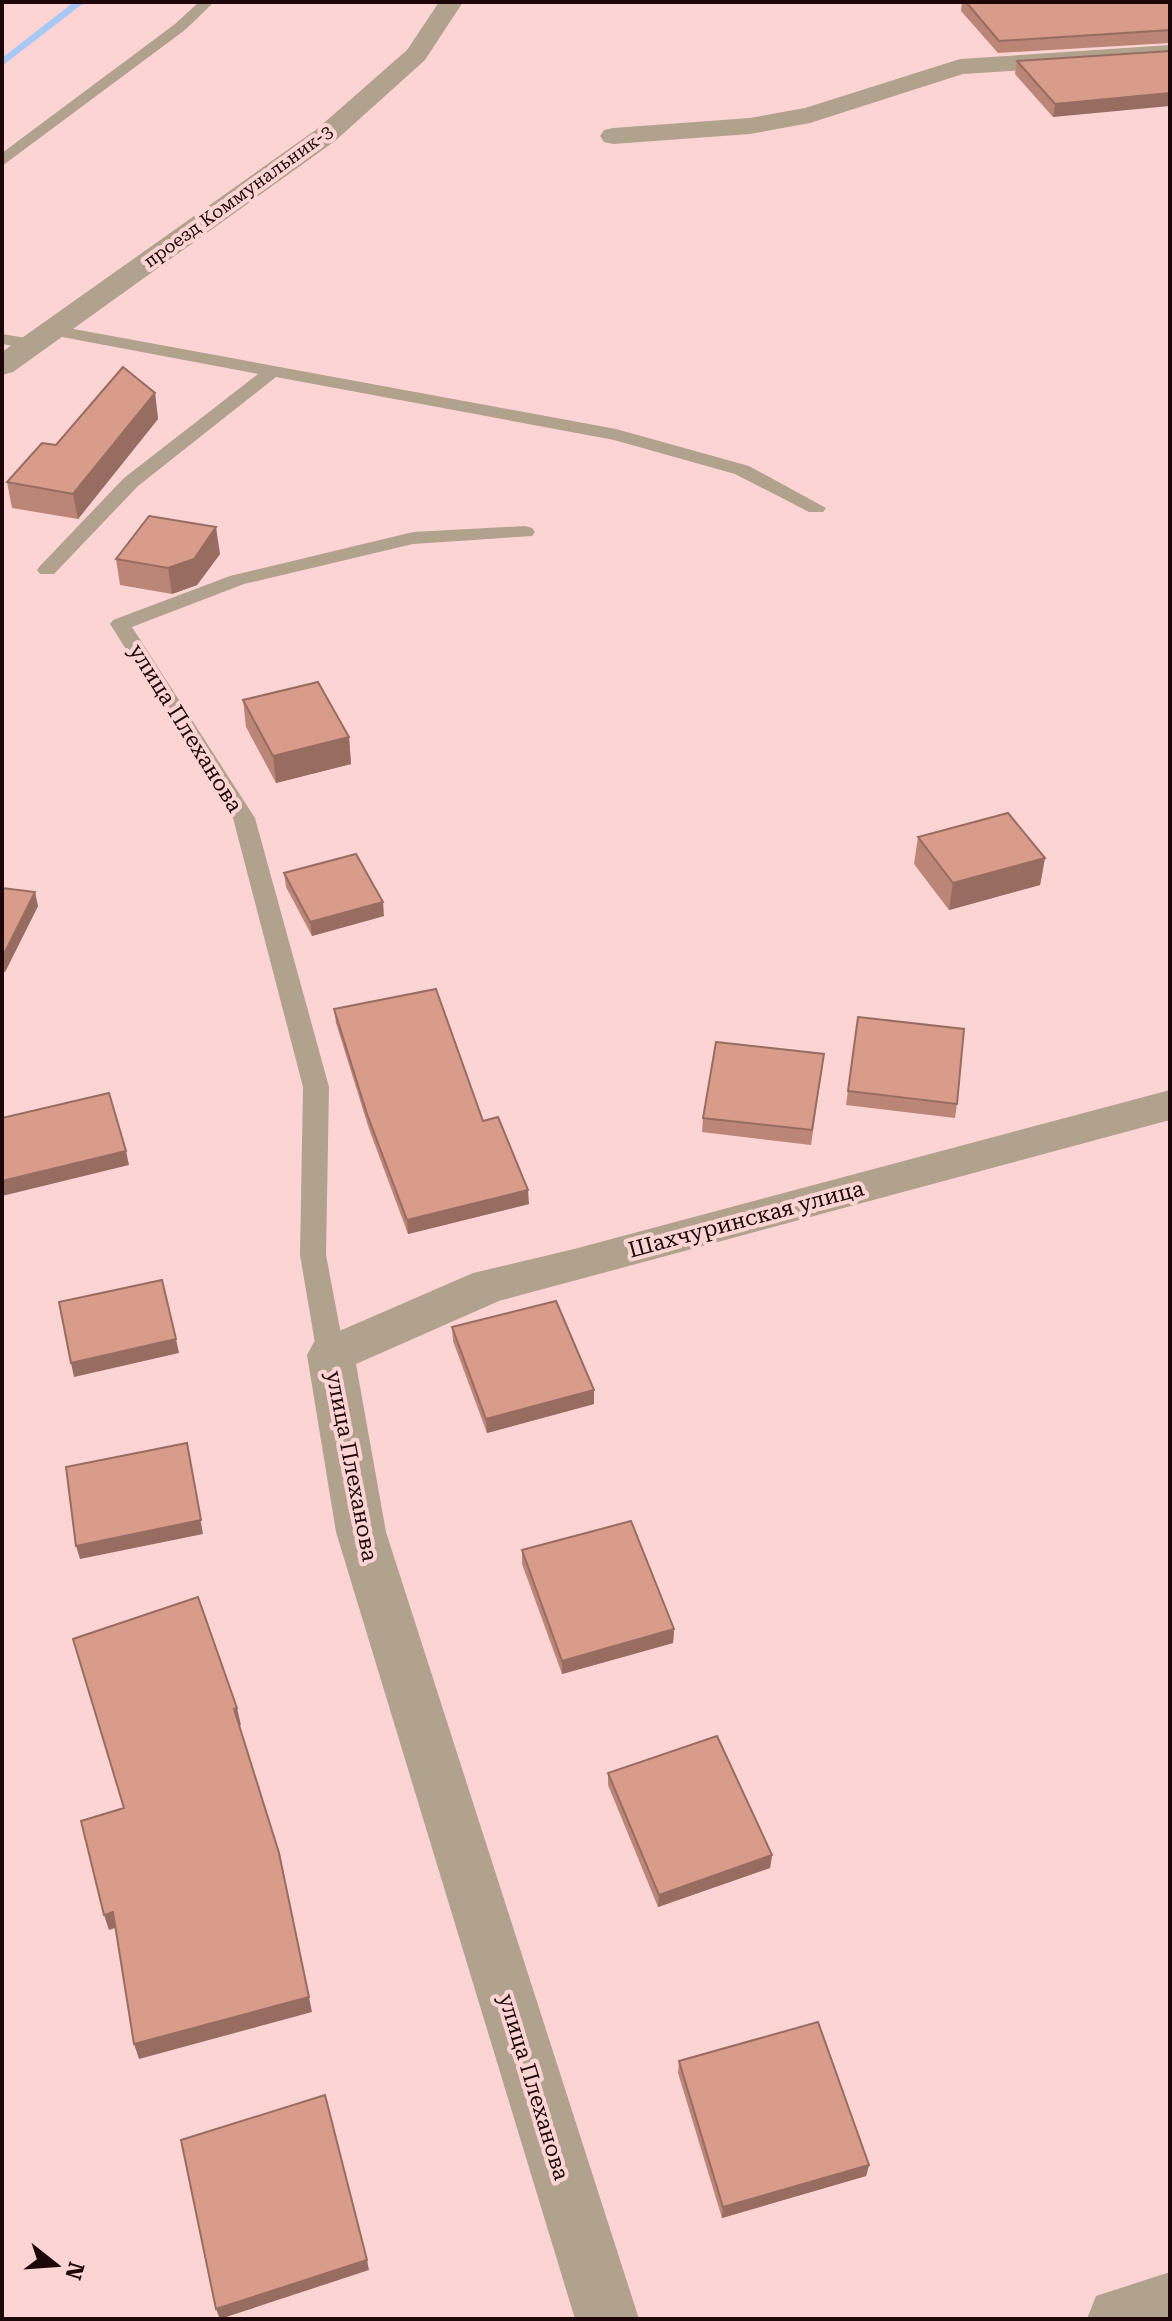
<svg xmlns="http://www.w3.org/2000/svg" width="1172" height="2321" font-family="'Roboto Serif',serif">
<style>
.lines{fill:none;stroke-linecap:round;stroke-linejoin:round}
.stream{fill:#a8c8f5;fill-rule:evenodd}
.lane{fill:#b1a28d;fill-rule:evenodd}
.street{fill:#b1a28d;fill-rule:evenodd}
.wall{fill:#bb8678}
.shaded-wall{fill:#986d61}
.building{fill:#d99c8b;stroke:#986d61;stroke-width:2}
.labels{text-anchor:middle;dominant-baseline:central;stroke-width:8;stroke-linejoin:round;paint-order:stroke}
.far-street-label{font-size:18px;fill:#1d0709;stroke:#fdd4d4}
.street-label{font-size:22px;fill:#1d0709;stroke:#fdd4d4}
</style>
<rect width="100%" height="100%" fill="#fdd4d4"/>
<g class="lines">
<path class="stream" d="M74,2H85L2,66V58Z"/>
<g class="lane">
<path d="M199,2H214L185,30L2,166V153L175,24Z"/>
<path d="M52,325L616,429L749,466L826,508L823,512H809L735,474L614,440L276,377L138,486L54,574H40L37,570L40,566L124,478L258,374L46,334L43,330L46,326Z"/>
<path d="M2,334L38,340L41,344L32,349L2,344Z"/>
<path d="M525,526L532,528L535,532L532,536L413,544L244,584L132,627L255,818L329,1087L326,1255L345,1355L341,1363L331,1366L321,1363L317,1355L300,1255L303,1087L233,818L110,624L113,620L230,576L413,532Z"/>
</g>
<g class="street">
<path d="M439,2H463L425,60L335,141L13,372L2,375V352L317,129L407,50Z"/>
<path d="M1170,45V61L963,74L810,123L750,134L613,144L604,142L600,136L604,130L613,128L750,118L805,108L960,59Z"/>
<path d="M1170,1090V1120L499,1301L356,1364L386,1532L639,2319H575L336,1532L307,1355L314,1342L473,1273L574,1249Z"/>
<path d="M1170,2272V2319H1087L1096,2296Z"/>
</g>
</g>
<g class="wall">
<path d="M962,2H1170V43L998,53L961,11Z"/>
<path d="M1170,51L1053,117L1015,74L1017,61Z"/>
<path d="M155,393L158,419L78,519L12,508L7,482L56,445Z"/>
<path d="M220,554L197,585L172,594L120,585L116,559Z"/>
<path d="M243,700L349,737L351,764L276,783L246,727Z"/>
<path d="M918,837L1045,858L1040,885L949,910L914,864Z"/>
<path d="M284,873L384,916L312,936L286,887Z"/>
<path d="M2,888L38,906L5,972H2Z"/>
<path d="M334,1009L483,1121L529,1204L408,1234L369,1129L336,1023Z"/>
<path d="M858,1017L957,1104L955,1118L846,1105Z"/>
<path d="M824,1054L811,1145L702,1132L703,1118Z"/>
<path d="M452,1327L594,1404L487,1433L453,1341Z"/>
<path d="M522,1550L674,1629L673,1643L562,1674L522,1564Z"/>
<path d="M608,1773L772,1855L770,1868L658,1907L608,1785Z"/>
<path d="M679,2061L869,2165L866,2176L722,2218L678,2073Z"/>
</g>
<g class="shaded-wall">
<path d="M1170,93V106L1053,117L1055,104Z"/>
<path d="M155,393L158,419L78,519L73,494Z"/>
<path d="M216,527L220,554L197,585L172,594L168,568Z"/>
<path d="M349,737L351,764L276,783L273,756Z"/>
<path d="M1045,858L1040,885L949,910L953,883Z"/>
<path d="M35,892L38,906L5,972L2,958Z"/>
<path d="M383,902L384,916L312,936L310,922Z"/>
<path d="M126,1151L129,1165L2,1196V1181Z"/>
<path d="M528,1190L529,1204L408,1234L407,1220Z"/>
<path d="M176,1339L179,1353L74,1377L71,1363Z"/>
<path d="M594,1390V1404L487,1433L486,1419Z"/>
<path d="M187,1443L203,1534L80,1559L76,1546Z"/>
<path d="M674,1629L673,1643L562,1674V1661Z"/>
<path d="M237,1708L241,1725L237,1726L234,1709Z"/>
<path d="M772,1855L770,1868L658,1907L659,1895Z"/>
<path d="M113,1912L118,1927L109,1930L104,1915Z"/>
<path d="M309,1997L312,2012L139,2059L134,2044Z"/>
<path d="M869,2165L866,2176L722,2218L723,2207Z"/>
<path d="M367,2260L369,2270L220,2319L216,2309Z"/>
</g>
<g class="building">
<path d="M966,2H1170V30L999,41Z"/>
<path d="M1170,51V93L1055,104L1017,61Z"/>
<path d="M123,367L155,393L73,494L7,482L42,443L56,445Z"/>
<path d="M149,516L216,527L194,559L168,568L116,559Z"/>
<path d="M318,682L349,737L273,756L243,700Z"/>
<path d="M1008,813L1045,858L953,883L918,837Z"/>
<path d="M356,854L383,902L310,922L284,873Z"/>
<path d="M2,888L35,892L2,958Z"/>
<path d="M436,989L483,1121L498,1117L528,1190L407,1220L367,1114L334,1009Z"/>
<path d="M858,1017L964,1029L957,1104L848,1091Z"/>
<path d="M716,1042L824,1054L812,1130L703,1118Z"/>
<path d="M109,1093L126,1151L2,1181V1118Z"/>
<path d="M162,1280L176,1339L71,1363L59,1302Z"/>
<path d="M556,1301L594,1390L486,1419L452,1327Z"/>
<path d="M187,1443L201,1520L76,1546L66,1467Z"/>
<path d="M631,1521L674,1629L562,1661L522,1550Z"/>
<path d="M198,1597L237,1708L234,1709L279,1853L309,1997L134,2044L113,1912L104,1915L81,1821L124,1808L73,1639Z"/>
<path d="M717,1736L772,1855L659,1895L608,1773Z"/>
<path d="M818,2022L869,2165L723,2207L679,2061Z"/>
<path d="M325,2095L367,2260L216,2309L181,2140Z"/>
</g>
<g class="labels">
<g class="far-street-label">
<text transform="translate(238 196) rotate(-36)">проезд Коммунальник-3</text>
</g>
<g class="street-label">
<text transform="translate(186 728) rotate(58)">улица Плеханова</text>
<text transform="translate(746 1219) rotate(-15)">Шахчуринская улица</text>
<text transform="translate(352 1466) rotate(79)">улица Плеханова</text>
<text transform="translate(534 2087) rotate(73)">улица Плеханова</text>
</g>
</g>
<rect width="1172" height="2321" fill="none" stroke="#1d0709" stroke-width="8"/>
<g transform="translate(56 2265) rotate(107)" stroke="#fdd4d4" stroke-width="6" paint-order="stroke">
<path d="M0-6L14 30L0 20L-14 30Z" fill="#1d0709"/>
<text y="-12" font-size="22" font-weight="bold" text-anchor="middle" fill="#1d0709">N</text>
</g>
</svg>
